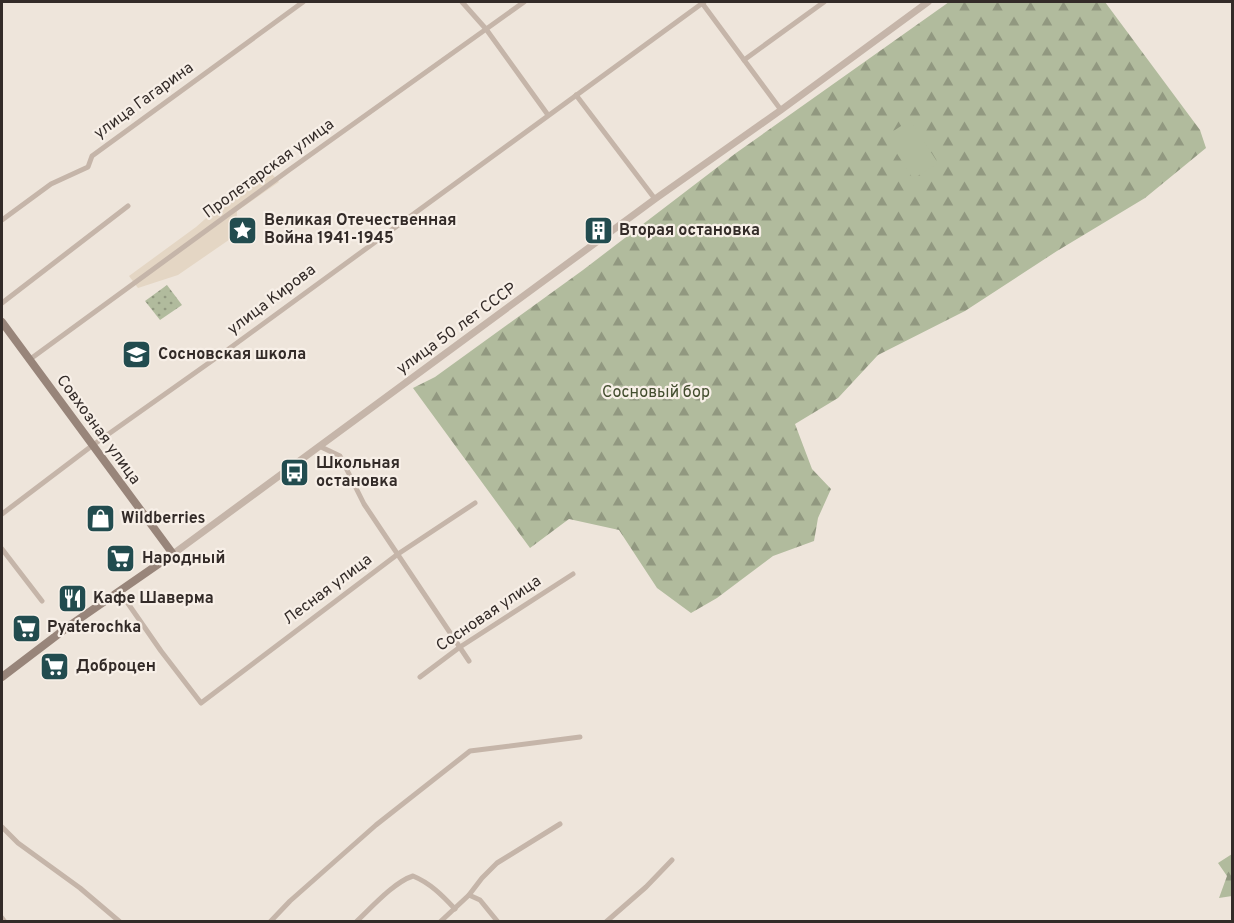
<svg xmlns="http://www.w3.org/2000/svg" width="1234" height="923" font-family="Overpass,sans-serif">
<style>
.forest{fill:url(#forest-firs)}
.park{fill:url(#park-dots)}
.garden{fill:#b1bb9d}
.plaza{fill:#e4d6c4}
.lines{fill:none;stroke-linecap:round;stroke-linejoin:round}
.minor{stroke:#c5b5a9;stroke-width:5}
.tertiary{stroke:#c5b5a9;stroke-width:7}
.secondary{stroke:#98857a;stroke-width:8}
.labels{text-anchor:middle;dominant-baseline:central;stroke-width:4.5;stroke-linejoin:round;paint-order:stroke}
.street-label{font-size:16px;fill:#332b28;stroke:#f7efe7}
.poi-label{font-size:16px;font-weight:bold;fill:#332b28;stroke:#f7efe7;text-anchor:start}
.park-label{font-size:16px;fill:#434e2f;stroke:#f7efe7}
</style>
<defs>
<pattern id="forest-firs" width="22" height="20" patternUnits="userSpaceOnUse" patternTransform="scale(1.5)"><rect width="22" height="20" fill="#b1bb9d"/><path d="M5 1l3.5 6h-7zM16 11l3.5 6h-7z" fill="#919880"/></pattern>
<pattern id="park-dots" width="8" height="8" patternUnits="userSpaceOnUse" patternTransform="scale(1.5)"><rect width="8" height="8" fill="#b1bb9d"/><path d="M2 2h.1M6 6h.1" fill="none" stroke="#919880" stroke-width="1.8" stroke-linecap="round"/></pattern>
</defs>
<rect width="100%" height="100%" fill="#eee5db"/>
<g class="forest">
<path d="M949,2H1105L1200,130L1206,148L1145,198L1057,251L965,311L878,355L838,398L795,424L812,469L831,489L818,518L814,541L773,556L717,598L691,613L657,588L619,530L569,519L530,548L413,388L435,377L583,270L736,153Z"/>
<path d="M1232,854V896L1219,898L1227,876L1218,863Z"/>
</g>
<path class="park" d="M167,285L182,305L160,320L145,301Z"/>
<path class="garden" d="M910,120L938,163L913,179L886,136Z"/>
<path class="plaza" d="M272,174L279,182L237,211L236,235L178,275L138,288L129,276L196,227L246,183L254,186Z"/>
<g class="lines">
<g class="minor">
<path d="M462,2L486,29L548,115"/>
<path d="M702,3L781,110"/>
<path d="M744,60L824,2"/>
<path d="M576,95L655,199"/>
<path d="M2,220L51,184L88,167L92,156L303,2"/>
<path d="M2,303L128,206"/>
<path d="M29,360L289,170L524,2"/>
<path d="M319,446L340,456L364,504L469,661"/>
<path d="M2,514L93,445L230,348L704,2"/>
<path d="M2,549L42,601"/>
<path d="M120,592L161,651L201,703L398,554L475,503"/>
<path d="M420,677L460,647L573,574"/>
<path d="M2,827L18,843L80,888L120,922"/>
<path d="M469,895L480,900L498,922"/>
<path d="M2,918L5,922"/>
<path d="M270,922L290,901L376,825L470,751L580,737"/>
<path d="M356,922C371,908 394,882 413,876C430,883 442,895 455,909"/>
<path d="M440,922L469,895L482,878L497,863L560,824"/>
<path d="M606,922L646,887L672,860"/>
</g>
<path class="tertiary" d="M173,554L655,199L781,110L928,2"/>
<path class="secondary" d="M2,322L173,554L69,626L2,677"/>
</g>
<defs>
<symbol id="sight-square" viewBox="-11 -11 22 22"><rect x="-9" y="-9" width="18" height="18" rx="4" fill="#224c4f" stroke="#f7efe7"/><path d="M0-6L1.8-2.2L6-1.7L2.9 1.2L3.7 5.4L0 3.3L-3.7 5.4L-2.9 1.2L-6-1.7L-1.8-2.2Z" fill="#fff"/></symbol>
<symbol id="building-square" viewBox="-11 -11 22 22"><rect x="-9" y="-9" width="18" height="18" rx="4" fill="#224c4f" stroke="#f7efe7"/><path d="M-4-6H4V6H1V3H-1V6H-4ZM-2.5-4.3h1.7v1.8h-1.7ZM.8-4.3h1.7v1.8H.8ZM-2.5-1h1.7V.8h-1.7ZM.8-1h1.7V.8H.8Z" fill="#fff"/></symbol>
<symbol id="school-square" viewBox="-11 -11 22 22"><rect x="-9" y="-9" width="18" height="18" rx="4" fill="#224c4f" stroke="#f7efe7"/><path d="M0-5L7-2L0 1L-7-2ZM-4 1L0 2.5L4 1V4Q0 6-4 4Z" fill="#fff"/></symbol>
<symbol id="bus-square" viewBox="-11 -11 22 22"><rect x="-9" y="-9" width="18" height="18" rx="4" fill="#224c4f" stroke="#f7efe7"/><path d="M-5-6H5V4H4V6H2V4H-2V6H-4V4H-5ZM-3.5-4V0h7V-4ZM-3.5 1.2v1.5H-2V1.2ZM2 1.2v1.5H3.5V1.2Z" fill="#fff"/></symbol>
<symbol id="shop-square" viewBox="-11 -11 22 22"><rect x="-9" y="-9" width="18" height="18" rx="4" fill="#224c4f" stroke="#f7efe7"/><path d="M-5-2.5h2.3a2.7 3.5 0 0 1 5.4 0H5L5.5 6h-11ZM-1.5-2.5h3a1.5 2.3 0 0 0-3 0Z" fill="#fff"/></symbol>
<symbol id="supermarket-square" viewBox="-11 -11 22 22"><rect x="-9" y="-9" width="18" height="18" rx="4" fill="#224c4f" stroke="#f7efe7"/><path d="M-6-5.5h2.5l.6 2H6L4.5 2H-2.5L-4.4-4H-6ZM-1.5 3.2a1.3 1.3 0 1 0 .1 0ZM3 3.2a1.3 1.3 0 1 0 .1 0Z" fill="#fff"/></symbol>
<symbol id="restaurant-square" viewBox="-11 -11 22 22"><rect x="-9" y="-9" width="18" height="18" rx="4" fill="#224c4f" stroke="#f7efe7"/><path d="M-5-6h1v4h1v-4h1v4h1v-4h1v5L-1.5 .5V6h-2V.5L-5-1ZM5-6V6H3V1.5H1.5Q1.5-4 5-6Z" fill="#fff"/></symbol>
</defs>
<g fill-rule="evenodd">
<use href="#sight-square" x="226" y="214" width="33" height="33"/>
<use href="#building-square" x="582" y="214" width="33" height="33"/>
<use href="#school-square" x="120" y="338" width="33" height="33"/>
<use href="#bus-square" x="278" y="456" width="33" height="33"/>
<use href="#shop-square" x="84" y="502" width="33" height="33"/>
<use href="#supermarket-square" x="104" y="542" width="33" height="33"/>
<use href="#restaurant-square" x="56" y="582" width="33" height="33"/>
<use href="#supermarket-square" x="10" y="612" width="33" height="33"/>
<use href="#supermarket-square" x="38" y="650" width="33" height="33"/>
</g>
<g class="labels">
<g class="street-label">
<text transform="translate(144 101) rotate(-36)">улица Гагарина</text>
<text transform="translate(269 169) rotate(-36)">Пролетарская улица</text>
<text transform="translate(272 300) rotate(-37)">улица Кирова</text>
<text transform="translate(457 329) rotate(-36)">улица 50 лет СССР</text>
<text transform="translate(98 430) rotate(54)">Совхозная улица</text>
<text transform="translate(328 590) rotate(-37)">Лесная улица</text>
<text transform="translate(489 614) rotate(-34)">Сосновая улица</text>
</g>
<g class="poi-label">
<text x="264" y="221">Великая Отечественная<tspan x="264" dy="18">Война 1941-1945</tspan></text>
<text x="619" y="231">Вторая остановка</text>
<text x="158" y="355">Сосновская школа</text>
<text x="316" y="464">Школьная<tspan x="316" dy="18">остановка</tspan></text>
<text x="121" y="519">Wildberries</text>
<text x="142" y="559">Народный</text>
<text x="93" y="599">Кафе Шаверма</text>
<text x="47" y="628">Pyaterochka</text>
<text x="76" y="667">Доброцен</text>
</g>
<g class="park-label">
<text x="656" y="393">Сосновый бор</text>
</g>
</g>
<rect width="1234" height="923" fill="none" stroke="#332b28" stroke-width="6"/>
</svg>
